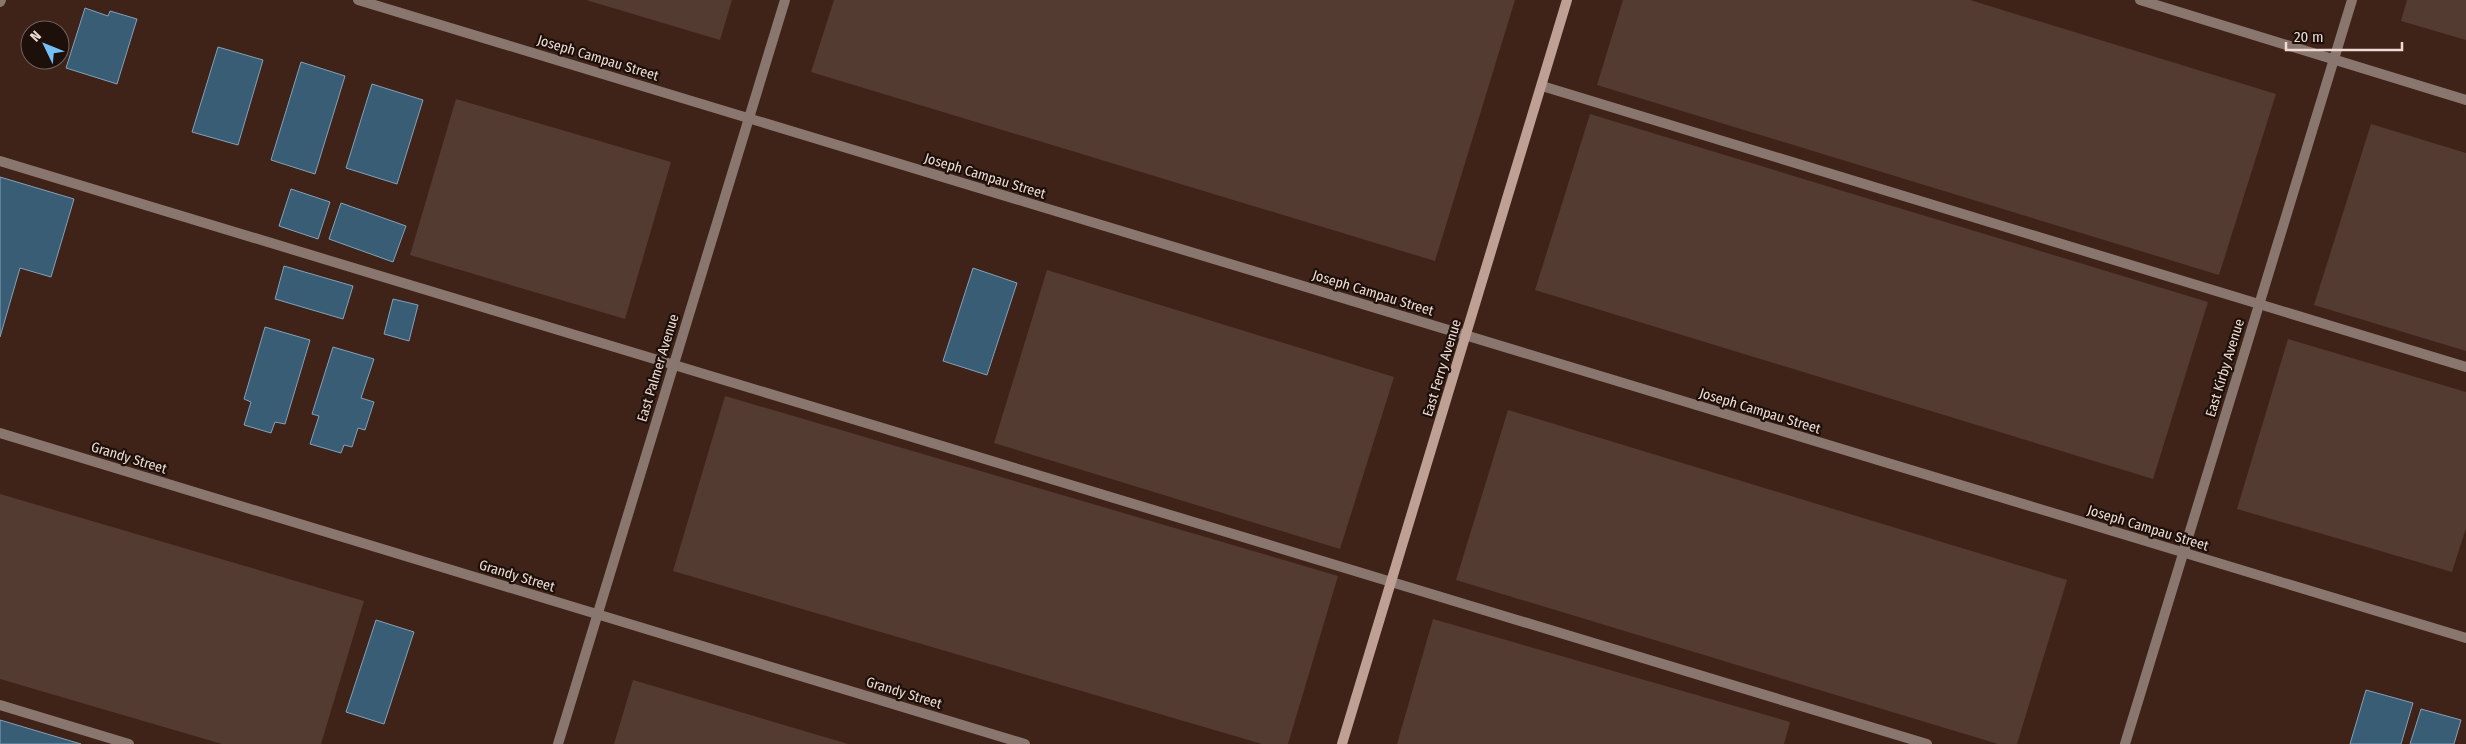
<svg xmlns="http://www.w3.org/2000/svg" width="2466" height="744" font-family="'Fira Sans Condensed',sans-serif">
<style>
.green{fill:#533b31}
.building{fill:#3a5d76;stroke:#82a1b9}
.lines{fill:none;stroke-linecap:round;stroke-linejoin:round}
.lane{stroke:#89766f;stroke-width:10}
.street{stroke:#89766f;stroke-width:10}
.secondary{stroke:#bea095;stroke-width:10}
.labels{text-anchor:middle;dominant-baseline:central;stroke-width:4.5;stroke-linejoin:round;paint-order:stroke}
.street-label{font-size:14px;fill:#eedbd3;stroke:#1d100b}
</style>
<rect width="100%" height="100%" fill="#3f2318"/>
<g class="green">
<path d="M586,0H732L720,40Z"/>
<path d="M834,0H1515L1435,261L811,72Z"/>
<path d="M1623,0H1970L2276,94L2219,275L1597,85Z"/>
<path d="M2407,0H2466V40L2401,21Z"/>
<path d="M456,99L671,162L625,319L410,255Z"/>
<path d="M1590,114L2208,302L2153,479L1535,290Z"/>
<path d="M2371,124L2466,153V351L2314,305Z"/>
<path d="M1047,270L1394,377L1340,549L994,443Z"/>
<path d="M2288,339L2466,392V528L2452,572L2237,509Z"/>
<path d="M725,396L1338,576L1288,744H1262L673,571Z"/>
<path d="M1508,410L2067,580L2017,744H1998L1456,580Z"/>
<path d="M0,494L364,601L321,744H222L0,679Z"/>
<path d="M1433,619L1790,722L1784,744H1397Z"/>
<path d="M633,680L848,744H614Z"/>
</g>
<g class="building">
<path d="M85,8L108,16L110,11L137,19L117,84L66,68Z"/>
<path d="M218,47L263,60L238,145L192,132Z"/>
<path d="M301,62L345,76L315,174L271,160Z"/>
<path d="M372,84L423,100L397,184L346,168Z"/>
<path d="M0,177L74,199L51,277L20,268L0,337Z"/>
<path d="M291,189L330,202L318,239L279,226Z"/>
<path d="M341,203L406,226L393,262L329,239Z"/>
<path d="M284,266L353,286L343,319L275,299Z"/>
<path d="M973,268L1017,283L987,375L943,361Z"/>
<path d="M393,299L418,305L409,341L384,334Z"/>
<path d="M265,327L310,340L285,424L275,422L271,433L244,425L251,402L244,399Z"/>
<path d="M333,347L374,359L361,398L374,402L365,430L358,428L352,447L344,445L341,453L310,444L319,416L312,414Z"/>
<path d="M376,620L414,632L384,724L346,712Z"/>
<path d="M2366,690L2413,703L2401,744H2350Z"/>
<path d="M2421,709L2461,720L2454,744H2410Z"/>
<path d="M0,720L81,744H0Z"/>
</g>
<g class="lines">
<g class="lane">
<path d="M1542,86L2466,367"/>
<path d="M0,161L1927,744"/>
<path d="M0,705L129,744"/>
</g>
<g class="street">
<path d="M358,0L2466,638"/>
<path d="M2140,0L2466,100"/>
<path d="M0,2L1,0"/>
<path d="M0,433L1025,744"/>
<path d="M558,744L785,0"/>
<path d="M2125,744L2352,0"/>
</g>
<path class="secondary" d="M1342,744L1567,0"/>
</g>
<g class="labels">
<g class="street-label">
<text transform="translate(598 58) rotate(17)">Joseph Campau Street</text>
<text transform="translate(985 176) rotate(17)">Joseph Campau Street</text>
<text transform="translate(1373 293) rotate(17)">Joseph Campau Street</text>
<text transform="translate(658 368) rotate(-73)">East Palmer Avenue</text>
<text transform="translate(1442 368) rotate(-73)">East Ferry Avenue</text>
<text transform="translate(2225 368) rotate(-73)">East Kirby Avenue</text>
<text transform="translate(1760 411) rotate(17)">Joseph Campau Street</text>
<text transform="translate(129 458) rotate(17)">Grandy Street</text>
<text transform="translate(2148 528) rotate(17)">Joseph Campau Street</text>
<text transform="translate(517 576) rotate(17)">Grandy Street</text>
<text transform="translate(904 693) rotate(17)">Grandy Street</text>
</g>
</g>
<g transform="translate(45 45) rotate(313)"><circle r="24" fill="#1d100b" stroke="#71615b"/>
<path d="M0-4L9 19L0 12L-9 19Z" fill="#74c0f6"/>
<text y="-8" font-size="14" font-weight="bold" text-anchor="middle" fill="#eedbd3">N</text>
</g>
<path d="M2286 42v8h116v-8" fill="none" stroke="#eedbd3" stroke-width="2.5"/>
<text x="2294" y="42" font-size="15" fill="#eedbd3" stroke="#1d100b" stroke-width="4" paint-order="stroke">20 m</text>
</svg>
